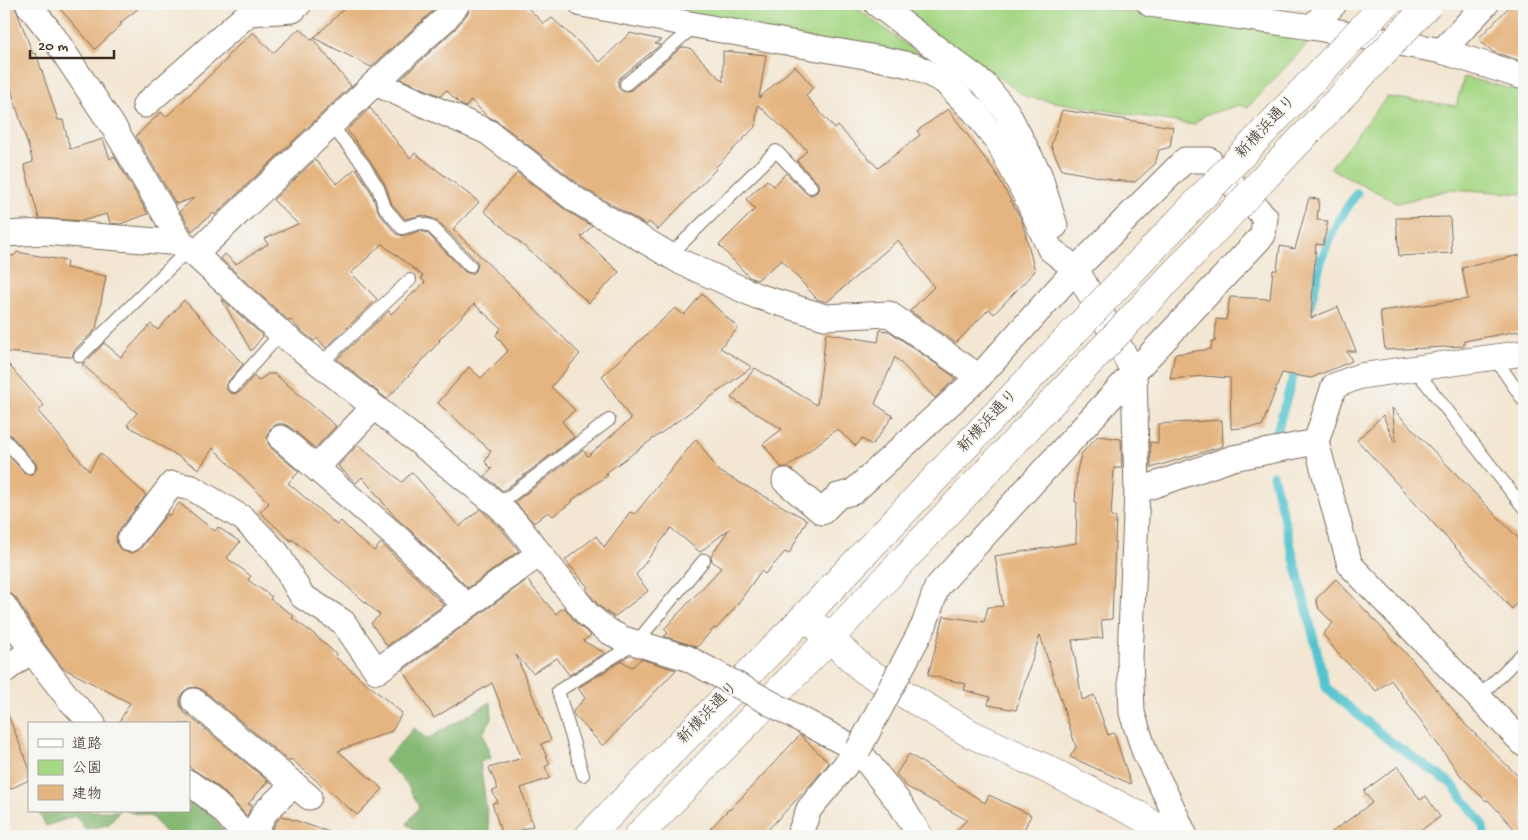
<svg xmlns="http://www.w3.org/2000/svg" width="1528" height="840" font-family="'Gochi Hand','Klee One',sans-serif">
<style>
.green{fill:#a7d886;stroke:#718152}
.forest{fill:#85b873;stroke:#607148}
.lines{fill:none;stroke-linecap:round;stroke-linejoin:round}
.stream{stroke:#57c4cf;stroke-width:9}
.building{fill:#e5b581}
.service-casing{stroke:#7b6c5d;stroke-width:14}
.minor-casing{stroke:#7b6c5d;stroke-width:27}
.tertiary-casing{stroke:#7b6c5d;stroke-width:29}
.service{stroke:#fff;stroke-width:12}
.minor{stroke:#fff;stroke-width:25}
.tertiary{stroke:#fff;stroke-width:28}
.minor-bridge-casing{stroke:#7b6c5d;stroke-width:27;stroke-linecap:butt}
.tertiary-bridge-casing{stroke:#7b6c5d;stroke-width:29;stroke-linecap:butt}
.minor-bridge{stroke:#fff;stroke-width:25}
.tertiary-bridge{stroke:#fff;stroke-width:28}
.labels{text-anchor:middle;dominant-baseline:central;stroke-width:4;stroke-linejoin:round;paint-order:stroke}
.street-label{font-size:16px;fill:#3b2a1e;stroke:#f6f6f2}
</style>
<rect width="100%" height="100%" fill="#f6f6f2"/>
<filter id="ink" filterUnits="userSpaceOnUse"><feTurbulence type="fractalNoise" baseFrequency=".02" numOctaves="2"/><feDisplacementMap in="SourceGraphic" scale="10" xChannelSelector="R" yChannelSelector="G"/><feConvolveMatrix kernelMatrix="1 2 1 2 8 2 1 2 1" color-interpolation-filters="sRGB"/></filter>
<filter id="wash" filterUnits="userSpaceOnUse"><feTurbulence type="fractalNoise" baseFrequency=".0096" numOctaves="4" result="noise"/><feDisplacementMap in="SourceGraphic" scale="20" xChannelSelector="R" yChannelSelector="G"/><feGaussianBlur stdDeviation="1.12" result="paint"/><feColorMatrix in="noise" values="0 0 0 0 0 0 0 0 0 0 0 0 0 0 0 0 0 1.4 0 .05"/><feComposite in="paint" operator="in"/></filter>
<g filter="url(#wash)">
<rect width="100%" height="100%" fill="#f3e6d2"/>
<g class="green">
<path d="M619,4H851L928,61Z"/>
<path d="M895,4H1069L1314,37L1248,107L1240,105L1205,115L1193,125L1026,97Z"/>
<path d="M1464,77L1524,92V194L1452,189L1398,203L1330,168L1387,97L1456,106Z"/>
</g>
<g class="forest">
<path d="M491,702L492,718L483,733L491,758L480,762L490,836H423L407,824L419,807L407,784L384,761L414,728L427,739Z"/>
<path d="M189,795L204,805L221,828L224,836H168L152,817L125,811H189Z"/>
<path d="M38,811H119L108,825L86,829L75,816L46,826Z"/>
</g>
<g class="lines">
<g class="stream">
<path d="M1310,307L1322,257L1337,223L1357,193"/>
<path d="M1275,438L1297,363"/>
<path d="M1273,475L1326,687L1333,694L1391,742L1452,784L1482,823L1485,836"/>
</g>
</g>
<g id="blocks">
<g class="building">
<path d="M4,4H14L33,54L36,53L58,120H63L70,149L103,139L110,159L114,156L148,214L120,224L110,223L107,214L81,221L39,218L24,165L33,162L4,66Z"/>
<path d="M56,4H144L120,23L122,24L95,49Z"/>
<path d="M349,4H439L434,10L371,67L314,38Z"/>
<path d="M471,4H524L544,24L552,18L600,62L630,33L661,40L655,44L660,45L620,78L618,82V86L620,90L624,92L631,90L682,47L690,48L723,82V51L766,55L759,98L795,66L813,87L806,96L835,129L838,126L878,168L920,135L917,131L948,109L996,173L1022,221L1035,271L994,314L989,309L956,343L910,311L934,287L898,240L827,302L817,299L782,260L757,280L749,277L719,245L755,209L746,199L767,180L774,186L786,173L806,193L812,195L817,192L819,186L817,182L797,161L807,150L758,105L755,127L715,168L716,169L658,230L649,222L646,225L584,188L497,121L487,116L471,100L466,107L460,104L446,90L441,96L401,79L455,29L468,13Z"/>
<path d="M1512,4H1524V62L1493,52L1478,39Z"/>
<path d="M300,28L311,40L313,39L351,86L215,215L213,213L192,231L180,211L194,198L176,204L136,136L161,112L166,117L228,58L227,56L253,32L273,53Z"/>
<path d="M370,108L410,158L415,153L479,202L453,229L580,354L551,387L575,410L562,421L574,437L503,491L485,476L492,469L485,462L491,451L438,403L469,367L481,378L508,351L496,335L501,328L474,304L439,340L440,341L387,399L337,359L389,311L391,314L425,282L421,278L423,276L382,244L351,273L377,299L326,348L317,338L314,341L296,326L291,320L289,321L221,259L225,254L236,264L268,244L264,239L298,224L273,200L315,160L337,184L356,168L371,192L379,213L396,234L404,236L420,231L427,233L465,272L472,274L476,271L478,264L476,260L437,220L422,215L405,219L392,204L385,184L370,160L347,130Z"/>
<path d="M1062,110L1173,127L1170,147L1159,150L1155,164L1135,182L1110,180V179L1062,170L1051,146Z"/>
<path d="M517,173L567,211L592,226L581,237L619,272L589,303L484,211Z"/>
<path d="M1309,198L1319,199L1317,220L1328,221L1323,245L1316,244L1311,318L1338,307L1356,351H1347L1352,361L1311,378L1282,373L1262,426L1231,429L1230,378L1205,376L1170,379L1175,354L1211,349L1212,341L1215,342L1216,319L1226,320L1230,297L1270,299L1273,270H1277L1280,246L1295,249Z"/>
<path d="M1450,217L1452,253L1399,256L1396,218Z"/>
<path d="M17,252L67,261L66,268L106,276L96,329L74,350L72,357L4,352V254L14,256Z"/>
<path d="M1524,254V330L1464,341V346L1385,350L1380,311L1468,299L1462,268Z"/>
<path d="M702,294L738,328L720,348L752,367L606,473L608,475L572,500L573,501L553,516L548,512L534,523L515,502L583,450L588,456L631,419L602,376L675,308L684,315Z"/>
<path d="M221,298L263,336L251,351Z"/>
<path d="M184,300L243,364L226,384V389L229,392L233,394L240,392L254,376L258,381L268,374H275L336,426L315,448L290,427L284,424H277L270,429L267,436L268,443L272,449L299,472L288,483L337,525L341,521L357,537L374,551L381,543L444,605L387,646L371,623L380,615L292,539L291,541L260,512L269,503L213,448L199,469L127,425L137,413L82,364L86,362L104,343L121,357L151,324L158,330Z"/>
<path d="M880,330L889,331L956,378L935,398L895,357L875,404L893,416L872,445L862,439L856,446L837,429L788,467H781L763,444L782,429L731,398L755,368L817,405L826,333L878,342Z"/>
<path d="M4,359L44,406L38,411L89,471L100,453L146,495L118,531L116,537L117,544L121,550L129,553L135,552L141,548L167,514L169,516L179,503L215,531L218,527L240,542L227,558L251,576L248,580L272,597L270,599L294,616L292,618L314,634L337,655L335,657L402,713L392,731L338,751L383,789L357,815L291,759L289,761L203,690L196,687L189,688L183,692L180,699V705L184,712L268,781L248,804L252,805L247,816L221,789L205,777L189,767V724H118L130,703L63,668L43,642L16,598L10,593L4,592V451L26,474L30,475L34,473L36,470L37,466L35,462L10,434L4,431V413L10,406L4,400Z"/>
<path d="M1392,408L1524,544V595L1512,609L1357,440L1383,415L1394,442L1396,441Z"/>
<path d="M1222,420L1223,446L1151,468L1150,442L1158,443V424Z"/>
<path d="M1098,436L1121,439L1122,468H1114L1111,517H1116L1112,619L1101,620L1103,638L1072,640L1082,700L1094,695L1108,735L1114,733L1131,784L1070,757L1076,747L1040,635L1016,710L988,705L990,697L964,690L966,684L928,675L944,616L984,622L988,607L1003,606L995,556L1076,543L1077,502H1075L1077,471L1081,454Z"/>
<path d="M696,439L719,471L807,520L789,554L785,552L765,574L761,571L734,609L716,629L714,628L697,647L664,636L668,633L664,629L721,568L712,561L711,556L729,529L700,552L671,528L636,575L648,591L614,617L598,605L586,589L588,587L565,560L596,536L604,547L630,512L635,514Z"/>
<path d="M358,445L402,482L412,472L459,527L480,509L504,532L519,551L468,588L411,531L395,517L362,477L356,483L338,466Z"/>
<path d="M1336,579L1413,661L1465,724L1524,782V836H1521L1488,800L1486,801L1461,776L1391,680L1376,691L1338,654L1323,634L1333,623L1319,609L1316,599Z"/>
<path d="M527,580L556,614L564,607L577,624L591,635L583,641L605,653L569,675L557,658L533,673L516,655L551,740L541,744L550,764L545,767L550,778L521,788L533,826L502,836L492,803L498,802L492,791L498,789L489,768L522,758L492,683L434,718L403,670Z"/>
<path d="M4,633L11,645L4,652Z"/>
<path d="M641,659L676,670L603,746L574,715L573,711L585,698L578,688L622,661L632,667Z"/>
<path d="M4,708H5L29,767V780L10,789L4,774Z"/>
<path d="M800,735L829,763L812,783L762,836H703L729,809L730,810Z"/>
<path d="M909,754L985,803L989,795L1031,815L1021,836H950L967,820L907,787L896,774Z"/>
<path d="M1398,766L1420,800L1426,796L1440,817L1412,836H1326L1372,803L1364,791Z"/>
<path d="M282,816L332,833L331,836H268L277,821Z"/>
</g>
</g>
</g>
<g filter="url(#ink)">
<use href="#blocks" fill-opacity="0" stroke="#7b6c5d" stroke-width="1"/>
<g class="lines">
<defs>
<g id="service">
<path d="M626,84L695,26"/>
<path d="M331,125L363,164L378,188L385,208L402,228L420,223L431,226L470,266"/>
<path d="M670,255L776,151L811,187"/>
<path d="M80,356L189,249"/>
<path d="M1494,357L1524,401"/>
<path d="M320,364L410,280"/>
<path d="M1414,368L1524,508"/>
<path d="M234,386L281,333"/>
<path d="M4,439L29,467"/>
<path d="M498,505L609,420"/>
<path d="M1479,697L1524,652"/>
<path d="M583,775L558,691L636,643L704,560"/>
</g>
<g id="minor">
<path d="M28,4L51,33L116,131L182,243L281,333L498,505L515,522L588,615L608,631L623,639L687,658"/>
<path d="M582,4L818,48L882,59L914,66L944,81L975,112L999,143L1027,198L1050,249L1076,269L1134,372L1137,491L1130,657L1132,713L1145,753L1167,797L1185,836"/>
<path d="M877,4L984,84L1007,112L1039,174L1055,226"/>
<path d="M1150,4L1312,27L1334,4"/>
<path d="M1486,4L1442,51L1524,77"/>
<path d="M1312,27L1442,51"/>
<path d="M375,83L488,132L576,200L681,262L757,296L825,317L889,314L979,377L1076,269L1185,160H1209L1265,217L1263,235L1134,372L937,587L924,625"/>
<path d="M145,105L249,13L293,10L299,4"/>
<path d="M4,234L44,232L182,243"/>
<path d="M195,254L375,83L444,20L457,4"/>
<path d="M1524,353L1360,376L1334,386L1316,442L1350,565L1524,744"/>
<path d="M281,438L401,541L466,606"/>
<path d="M316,468L374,407"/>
<path d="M785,481L822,512L838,496L853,492L979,377"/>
<path d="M1137,491L1233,458L1316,442"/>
<path d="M130,539L172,484L192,488L244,519L277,553L302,596L343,622L377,671L539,554"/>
<path d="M4,606L31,650"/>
<path d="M4,671L31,650L69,699L93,724"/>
<path d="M194,701L309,797"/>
<path d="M826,733L858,750L901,805L920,836"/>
<path d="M189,783C211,797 229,815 244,836"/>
<path d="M252,836L265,812L294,784"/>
<path d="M799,836L809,809L858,750"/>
</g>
<g id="tertiary">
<path d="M815,625L863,669L969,733L1047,769L1138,815L1170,836"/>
<path d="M589,836L806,615L1051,356"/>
<path d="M638,836L829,639L1075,378"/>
</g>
</defs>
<use href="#service" class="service-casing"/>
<use href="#minor" class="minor-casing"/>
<use href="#tertiary" class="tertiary-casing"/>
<use href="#service" class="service"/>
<use href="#minor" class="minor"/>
<use href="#tertiary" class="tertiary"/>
<defs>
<g id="minor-bridge">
<path d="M687,658L826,733"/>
<path d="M858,750L924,625"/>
</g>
<g id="tertiary-bridge">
<path d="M1051,356L1385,4"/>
<path d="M1075,378L1429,4"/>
</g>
</defs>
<use href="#minor-bridge" class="minor-bridge-casing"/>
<use href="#tertiary-bridge" class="tertiary-bridge-casing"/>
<use href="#minor-bridge" class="minor-bridge"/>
<use href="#tertiary-bridge" class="tertiary-bridge"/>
</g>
</g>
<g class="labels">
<g class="street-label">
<text transform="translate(1267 128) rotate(-47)">新横浜通り</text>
<text transform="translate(989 422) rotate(-47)">新横浜通り</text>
<text transform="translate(709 714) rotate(-46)">新横浜通り</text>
</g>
</g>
<rect width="1528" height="840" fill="none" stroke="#f6f6f2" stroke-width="20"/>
<rect x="28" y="722" width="162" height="90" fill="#f6f6f2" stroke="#aba49d"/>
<rect x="38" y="739" width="25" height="8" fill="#ffffff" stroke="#aba49d"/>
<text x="72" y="748" font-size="15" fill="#3b2a1e">道路</text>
<rect x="38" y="760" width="25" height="15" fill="#a7d886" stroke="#aba49d"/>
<text x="72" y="772" font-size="15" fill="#3b2a1e">公園</text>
<rect x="38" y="785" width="25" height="15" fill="#e5b581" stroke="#aba49d"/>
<text x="72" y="798" font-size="15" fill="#3b2a1e">建物</text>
<path d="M30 50v8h84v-8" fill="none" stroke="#3b2a1e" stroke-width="2.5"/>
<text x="38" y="50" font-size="15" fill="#3b2a1e" stroke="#f6f6f2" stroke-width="4" paint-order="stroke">20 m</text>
</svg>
